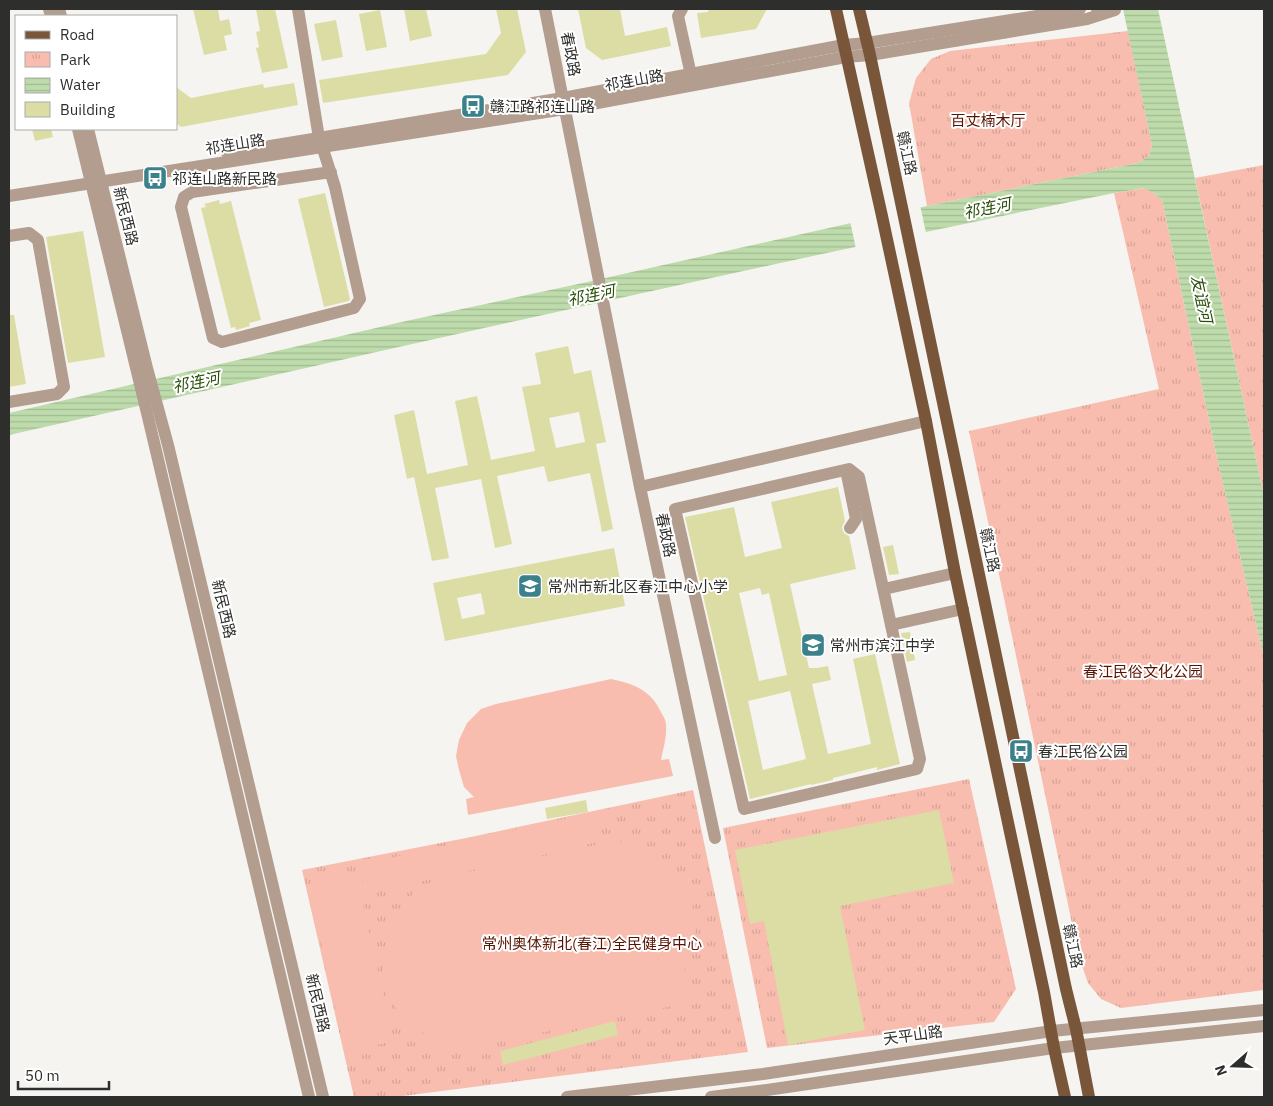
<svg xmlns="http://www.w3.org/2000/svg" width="1273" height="1106" font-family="'IBM Plex Sans','Noto Sans SC',sans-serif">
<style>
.park{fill:url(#park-tufts)}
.pitch{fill:#f8bdae}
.water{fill:url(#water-rules)}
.pier{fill:#f6f4f1}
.building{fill:#dbdda5;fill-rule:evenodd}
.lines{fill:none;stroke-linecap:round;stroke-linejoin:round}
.minor{stroke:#b29d8e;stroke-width:12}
.major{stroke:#795639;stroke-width:12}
.labels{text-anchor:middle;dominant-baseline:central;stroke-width:4;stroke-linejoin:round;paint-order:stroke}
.street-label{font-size:15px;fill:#2e2e2c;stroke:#fff}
.poi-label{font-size:15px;fill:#2e2e2c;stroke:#fff;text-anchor:start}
.park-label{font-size:15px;fill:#581302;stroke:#fff}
.water-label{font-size:16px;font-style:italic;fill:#2a4f09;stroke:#fff}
</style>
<defs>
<pattern id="park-tufts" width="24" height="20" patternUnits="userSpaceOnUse" patternTransform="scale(1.25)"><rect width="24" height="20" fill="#f8bdae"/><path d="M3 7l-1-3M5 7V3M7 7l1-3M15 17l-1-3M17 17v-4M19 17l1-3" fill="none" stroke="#d5a396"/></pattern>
<pattern id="water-rules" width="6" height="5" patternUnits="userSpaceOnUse" patternTransform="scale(1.25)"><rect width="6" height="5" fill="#bddbab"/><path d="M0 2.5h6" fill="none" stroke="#a3bc93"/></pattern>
</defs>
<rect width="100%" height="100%" fill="#f6f4f1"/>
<g class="park">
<path d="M1128,31L1152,145L1149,156L1138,163L927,206L909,103L916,78L931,59L950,51Z"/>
<path d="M1264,165V496L1195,178Z"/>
<path d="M1145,188L1155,194L1162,200L1219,467L1264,658V990L1121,1008L1101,999L1088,983L1079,957L969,431L1159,389L1114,193Z"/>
<path d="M969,779L1016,989L994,1022L767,1048L723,828Z"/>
<path d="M693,790L748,1052L395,1097H354L302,870L466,838Z"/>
</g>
<g class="pitch">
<path d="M611,679C635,684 651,690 662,714C664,717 666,721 666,725C667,737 663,749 661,760L669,759L673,776L468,815L466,799L474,797L464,787L459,770L456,756L459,740L467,723L481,709L496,704Z"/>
<path d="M595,812L602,841L365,894L359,865Z"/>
<path d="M610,842H629L650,850L666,861L679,877L691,898L696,925L695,947L684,971L691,1002L433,1055L428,1036L404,1020L390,998L383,977L382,955L389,932L401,910L415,891L437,879Z"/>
<path d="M356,874L394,1041L346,1052L308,885Z"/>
</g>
<path class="water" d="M1123,9H1158L1264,496V658L1219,467L1162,200L1155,194L1144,188L1114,193C744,268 377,352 9,435V413L406,321L583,283L927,206L1138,163L1149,156L1152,145Z"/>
<path class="pier" d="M920,205L926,233L856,249L850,221Z"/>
<g class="building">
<path d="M193,9H218L220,21L229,19L232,34L224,36L227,50L204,55Z"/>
<path d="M256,9H275L288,68L262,73L256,48L259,47L256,32L260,31Z"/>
<path d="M404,9H426L432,36L410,41Z"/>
<path d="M496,9H517L521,28L526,52L508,75L323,103L319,80L486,54L501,33Z"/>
<path d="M578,9H620L625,36L667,27L671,46L602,60L586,48Z"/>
<path d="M709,9H767L756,29L701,38L697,13L708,12Z"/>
<path d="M380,10L387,47L366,51L359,14Z"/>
<path d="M336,20L343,57L322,61L314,24Z"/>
<path d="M294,83L298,105L181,127L176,123V87L191,98L263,84L264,88Z"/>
<path d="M32,129H51L53,137L35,141Z"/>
<path d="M325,193L350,299L349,301L324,307L298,199Z"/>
<path d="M219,200L220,204L231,201L261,320L249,323L250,326L236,330L235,327L231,328L201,208L206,207L204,204Z"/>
<path d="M83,231L105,357L68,363L46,237Z"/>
<path d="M9,315H14L26,384L9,387Z"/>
<path d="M568,346L574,374L591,370L606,442L596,444L613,529L602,532L590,473L548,482L544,466L497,476L512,544L495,548L481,479L435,488L449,558L432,561L414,477L407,479L394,415L414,410L427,474L468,465L455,401L477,396L491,460L535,451L522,387L541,384L535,353ZM579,412L585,442L556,448L549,418Z"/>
<path d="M838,487L845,521L842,527L843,531L845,534L849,536L856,569L790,584L809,668H817L828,666L831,680L812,684L828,754L871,744L853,659L875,654L900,764L877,770V767L833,778V780L811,785V784L750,799L685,517L734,507L745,557L782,548L771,502ZM760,588L762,595L769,593L787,675L759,681L739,593ZM790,691L806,759L763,770L748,701Z"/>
<path d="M893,545L899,574L889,575L883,547Z"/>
<path d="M614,548L625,606L445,641L433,583ZM481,593L485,614L462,619L457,598Z"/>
<path d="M910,632L915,660L907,662L901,633Z"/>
<path d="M586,800L588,812L547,819L545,808Z"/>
<path d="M939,810L954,883L840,906L865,1030L788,1045L764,921L750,924L735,850Z"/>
<path d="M615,1021L618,1035L503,1065L500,1051Z"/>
</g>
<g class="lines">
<g class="minor">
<path d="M49,9L51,16"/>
<path d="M59,9L61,16"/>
<path d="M298,9L319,138C325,154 330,171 335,187L360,299L354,308L222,342L213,338L181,207L184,197L192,192L331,172"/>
<path d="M545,9L640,487L715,838"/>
<path d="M682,9L678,16L691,75"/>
<path d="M78,129L148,417L309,1097"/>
<path d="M88,129L147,368L168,445L323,1097"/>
<path d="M227,153L563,98L844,45L867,43L1080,9"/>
<path d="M9,196L565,109L846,57L870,55L1087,19L1115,10L1097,9"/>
<path d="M9,236L29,233L38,240L64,387L57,394L9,402"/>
<path d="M849,469L859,477L920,759L917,769L744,809L675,509Z"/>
<path d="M846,470L856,519L850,528"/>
<path d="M640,487L926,421"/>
<path d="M884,589L955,573"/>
<path d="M891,625L963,609"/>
<path d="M567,1097L763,1074L1052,1031L1264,1010"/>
<path d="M711,1097L767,1090L1054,1048L1264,1026"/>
</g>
<g class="major">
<path d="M836,9L882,216L926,421L955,573L1044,992L1054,1048L1065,1097"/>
<path d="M859,9L870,55L1066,989L1076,1029L1089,1097"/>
</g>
</g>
<defs>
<symbol id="bus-square" viewBox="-11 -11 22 22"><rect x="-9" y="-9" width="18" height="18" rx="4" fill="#3b818c" stroke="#fff"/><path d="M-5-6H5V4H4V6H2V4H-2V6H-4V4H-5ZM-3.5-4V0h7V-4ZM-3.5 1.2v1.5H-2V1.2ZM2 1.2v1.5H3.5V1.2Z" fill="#fff"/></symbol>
<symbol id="school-square" viewBox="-11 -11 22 22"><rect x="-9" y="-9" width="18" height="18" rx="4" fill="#3b818c" stroke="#fff"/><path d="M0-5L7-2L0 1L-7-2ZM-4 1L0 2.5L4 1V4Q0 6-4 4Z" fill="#fff"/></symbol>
</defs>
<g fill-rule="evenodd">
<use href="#bus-square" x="459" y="92" width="28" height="28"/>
<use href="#bus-square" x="141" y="164" width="28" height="28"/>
<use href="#school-square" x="516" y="572" width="28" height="28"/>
<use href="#school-square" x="799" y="631" width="28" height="28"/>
<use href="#bus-square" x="1007" y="737" width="28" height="28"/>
</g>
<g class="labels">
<g class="street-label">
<text transform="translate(571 54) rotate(79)">春政路</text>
<text transform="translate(634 80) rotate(-10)">祁连山路</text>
<text transform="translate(235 144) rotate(-9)">祁连山路</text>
<text transform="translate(907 153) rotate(78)">赣江路</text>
<text transform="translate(126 216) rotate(76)">新民西路</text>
<text transform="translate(666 535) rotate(78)">春政路</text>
<text transform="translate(990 550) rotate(78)">赣江路</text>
<text transform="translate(224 609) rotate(77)">新民西路</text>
<text transform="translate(1073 946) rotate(78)">赣江路</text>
<text transform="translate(318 1003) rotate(77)">新民西路</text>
<text transform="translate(913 1035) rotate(-8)">天平山路</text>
</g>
<g class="poi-label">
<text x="490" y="106">赣江路祁连山路</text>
<text x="172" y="178">祁连山路新民路</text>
<text x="548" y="586">常州市新北区春江中心小学</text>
<text x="830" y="645">常州市滨江中学</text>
<text x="1038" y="751">春江民俗公园</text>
</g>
<g class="park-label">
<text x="988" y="120">百丈楠木厅</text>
<text x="1143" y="671">春江民俗文化公园</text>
<text x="592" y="943">常州奥体新北(春江)全民健身中心</text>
</g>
<g class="water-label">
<text transform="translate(987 208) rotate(-12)">祁连河</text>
<text transform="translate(591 295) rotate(-12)">祁连河</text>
<text transform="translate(1202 299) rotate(78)">友谊河</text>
<text transform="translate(196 382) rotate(-12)">祁连河</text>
</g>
</g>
<rect width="1273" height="1106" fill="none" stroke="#2e2e2c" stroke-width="20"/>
<rect x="15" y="15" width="162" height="115" fill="#ffffff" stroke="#ababab"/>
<rect x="25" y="31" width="25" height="8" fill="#795639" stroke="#ababab"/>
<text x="60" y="40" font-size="15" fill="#2e2e2c">Road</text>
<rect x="25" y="52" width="25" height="15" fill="url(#park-tufts)" stroke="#ababab"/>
<text x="60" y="65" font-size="15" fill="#2e2e2c">Park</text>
<rect x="25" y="78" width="25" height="15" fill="url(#water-rules)" stroke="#ababab"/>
<text x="60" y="90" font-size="15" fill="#2e2e2c">Water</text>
<rect x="25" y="102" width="25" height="15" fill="#dbdda5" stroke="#ababab"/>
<text x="60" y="115" font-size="15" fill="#2e2e2c">Building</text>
<g transform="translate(1233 1066) rotate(250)" stroke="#ffffff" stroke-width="4" paint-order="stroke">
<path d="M0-4L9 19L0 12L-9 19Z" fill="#2e2e2c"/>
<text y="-8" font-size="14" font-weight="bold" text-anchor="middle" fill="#2e2e2c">N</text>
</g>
<path d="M18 1081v8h91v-8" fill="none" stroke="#2e2e2c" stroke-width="2.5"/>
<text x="25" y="1081" font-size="15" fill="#2e2e2c" stroke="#ffffff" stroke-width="4" paint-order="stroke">50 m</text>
</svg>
